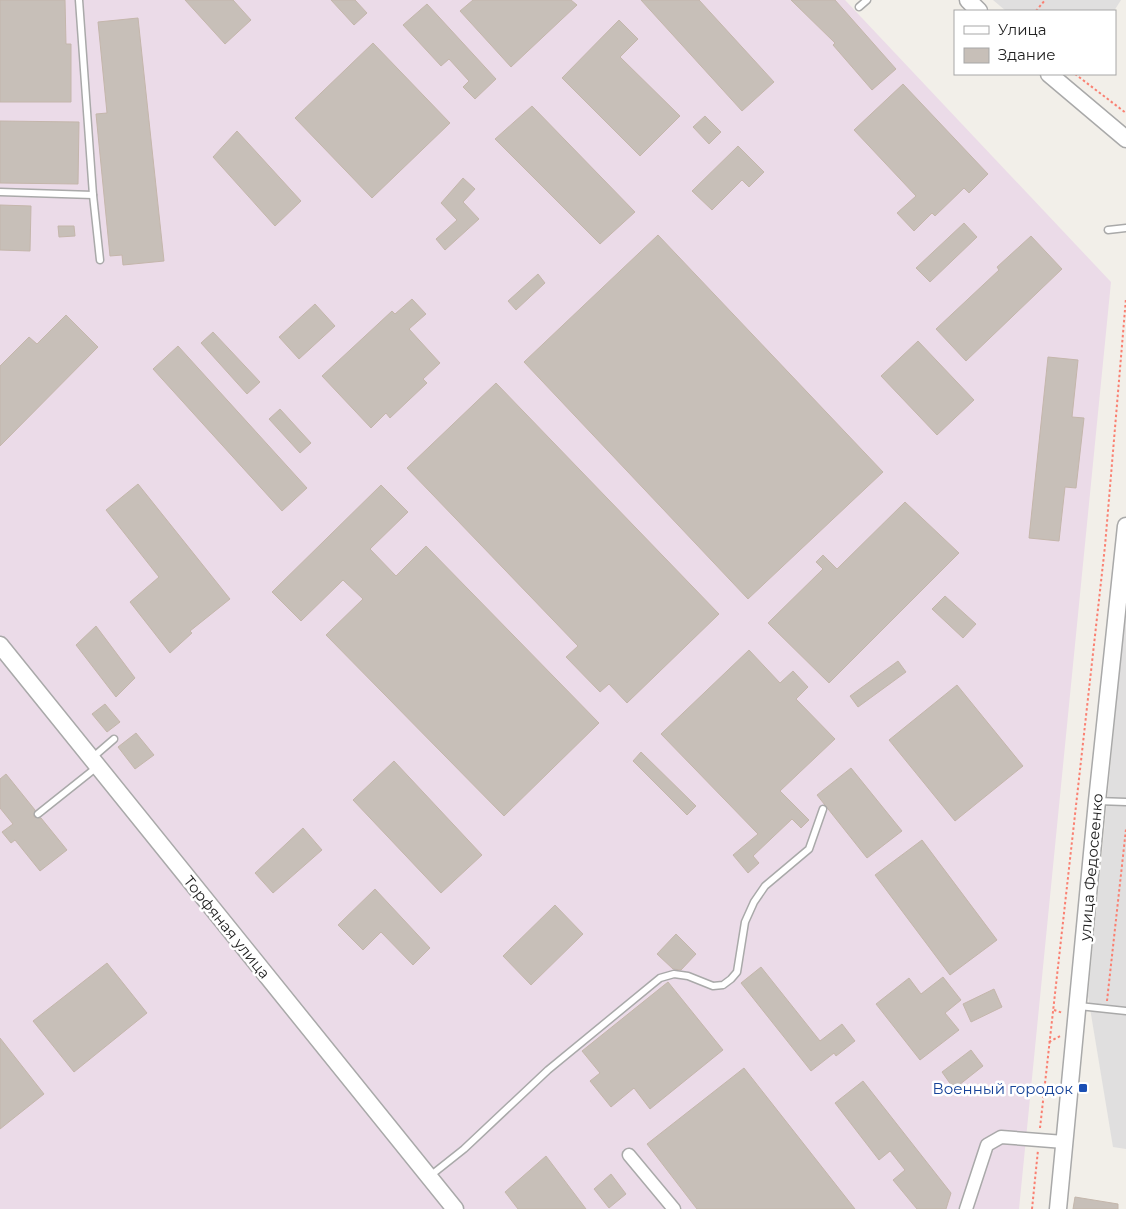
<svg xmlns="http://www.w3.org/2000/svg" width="1126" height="1209" font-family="Montserrat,sans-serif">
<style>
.residential{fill:#e0dfdf}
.industrial{fill:#ebdbe8}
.building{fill:#c7bfb8;stroke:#c4b6ab}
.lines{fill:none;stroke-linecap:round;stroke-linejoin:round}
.service-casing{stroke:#a9a9a9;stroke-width:9}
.minor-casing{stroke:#a9a9a9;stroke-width:15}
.tertiary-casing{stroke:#a9a9a9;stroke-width:19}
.path{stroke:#fa8072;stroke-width:2;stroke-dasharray:2.5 2.5;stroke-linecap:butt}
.service{stroke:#fff;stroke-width:6}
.minor{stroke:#fff;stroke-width:12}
.tertiary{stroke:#fff;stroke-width:16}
.transit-dot{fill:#1a4fb4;stroke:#fff;stroke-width:2}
.labels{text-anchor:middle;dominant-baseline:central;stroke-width:5;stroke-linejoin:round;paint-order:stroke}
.street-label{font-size:15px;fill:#222;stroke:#fff}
.transit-label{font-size:15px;fill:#164399;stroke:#fff;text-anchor:end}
</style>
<rect width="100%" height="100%" fill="#f2efe9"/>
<g class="residential">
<path d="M993,0H1121L1114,11H1006Z"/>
<path d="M1126,606V1149L1113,1147L1088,996Z"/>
</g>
<path class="industrial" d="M0,0H845L1111,282L1019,1209H0Z"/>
<g class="building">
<path d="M0,0H65L66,44H71V102H0Z"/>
<path d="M185,0H233L251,20L225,44Z"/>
<path d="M331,0H355L367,13L354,25Z"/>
<path d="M473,0H571L577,5L511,67L460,11Z"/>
<path d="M641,0H699L774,82L742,111Z"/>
<path d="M791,0H835L896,69L872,90L833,45L835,43Z"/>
<path d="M427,4L496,79L475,99L463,87L469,81L449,59L441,66L403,25Z"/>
<path d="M138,18L164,261L123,265L122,255L110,256L96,114L107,113L98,22Z"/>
<path d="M619,20L638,39L620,57L680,116L640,156L562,78Z"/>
<path d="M373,43L450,123L372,198L295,118Z"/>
<path d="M903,84L988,174L969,193L964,188L935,216L932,213L914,231L897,213L916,196L854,130Z"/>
<path d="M532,106L635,212L600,244L495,139Z"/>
<path d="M705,116L721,132L709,144L693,127Z"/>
<path d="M0,121L79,122L78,184L0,183Z"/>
<path d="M237,131L301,201L275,226L213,157Z"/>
<path d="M738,146L764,172L749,187L742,180L712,210L692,191Z"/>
<path d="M463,178L475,189L463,202L479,219L445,250L436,239L457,220L441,203Z"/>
<path d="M0,205L31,206L30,251L0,250Z"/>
<path d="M964,223L977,237L930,282L916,268Z"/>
<path d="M58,226H74L75,236L59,237Z"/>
<path d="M658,235L883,472L748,599L524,362Z"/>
<path d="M1031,236L1062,269L966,361L936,329L999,270L997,267Z"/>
<path d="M538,274L545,283L516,310L508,301Z"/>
<path d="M412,299L426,314L409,329L440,363L423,379L427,383L390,418L386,413L371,428L322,376L392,311L395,314Z"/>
<path d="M315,304L335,326L299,359L279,337Z"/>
<path d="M66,315L98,347L0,446V366L29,337L37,344Z"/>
<path d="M213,332L260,382L247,394L201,343Z"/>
<path d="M918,341L974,400L937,435L881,376Z"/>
<path d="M178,346L307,488L282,511L153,369Z"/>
<path d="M1048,357L1078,360L1072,417L1084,418L1076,488L1065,487L1059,541L1029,538Z"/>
<path d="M496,383L719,614L627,703L609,684L600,692L566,657L578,646L407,468Z"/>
<path d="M280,409L311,443L300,453L269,419Z"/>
<path d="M138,484L230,599L190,631L192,633L170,653L130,602L159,577L106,510Z"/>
<path d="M381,485L408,512L370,549L396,576L426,546L599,723L504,816L326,635L363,599L343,580L301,621L272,592Z"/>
<path d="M905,502L959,553L829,683L768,623L823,569L816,562L823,555L837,569Z"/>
<path d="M945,596L976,624L963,638L932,609Z"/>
<path d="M96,626L135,678L116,697L76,645Z"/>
<path d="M749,650L780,683L793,671L808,687L796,699L835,739L780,791L809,820L801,828L792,819L753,856L759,863L748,873L733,855L758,834L661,734Z"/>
<path d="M898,661L906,672L858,707L850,696Z"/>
<path d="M957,685L1023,766L955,821L889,740Z"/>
<path d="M105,704L120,722L107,732L92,714Z"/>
<path d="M136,733L154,755L135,769L118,747Z"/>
<path d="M641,752L696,806L687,815L633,761Z"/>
<path d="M394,761L482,855L441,893L353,800Z"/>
<path d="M851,768L902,831L867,858L817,795Z"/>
<path d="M6,774L35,810L34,817L41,818L67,850L40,871L15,840L11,843L2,832L13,824L0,808V779Z"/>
<path d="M303,828L322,850L273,893L255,873Z"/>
<path d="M922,840L997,940L950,975L875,875Z"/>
<path d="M375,889L430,948L413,965L381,932L363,950L338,925Z"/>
<path d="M555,905L583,934L531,985L503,956Z"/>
<path d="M676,934L696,954L681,970L673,969L657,954Z"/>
<path d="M107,963L147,1013L74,1072L33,1021Z"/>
<path d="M761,967L820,1041L842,1024L855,1041L836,1056L834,1053L811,1071L741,983Z"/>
<path d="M943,977L961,1000L945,1013L959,1030L920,1060L876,1004L909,978L921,994Z"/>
<path d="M668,982L723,1050L650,1109L634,1088L611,1107L590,1081L600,1073L582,1051Z"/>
<path d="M994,989L1002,1007L971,1022L963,1004Z"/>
<path d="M0,1038L44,1094L0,1129Z"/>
<path d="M971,1050L983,1066L954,1089L942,1072Z"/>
<path d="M744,1068L855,1209H697L647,1144Z"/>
<path d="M863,1081L951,1193L946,1209H917L893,1180L905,1170L890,1151L879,1160L835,1103Z"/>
<path d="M546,1156L586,1209H518L505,1192Z"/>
<path d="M611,1174L626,1194L609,1208L594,1189Z"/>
<path d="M1075,1197L1118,1204V1209H1073Z"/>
</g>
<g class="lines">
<defs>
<g id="service">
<path d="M79,0L93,195L100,260"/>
<path d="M859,7L867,0"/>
<path d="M0,192L93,195"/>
<path d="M1108,230L1126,228"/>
<path d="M92,758L114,739"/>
<path d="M1097,801L1126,802"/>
<path d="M38,814L97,767"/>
<path d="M1079,1006L1126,1011"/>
<path d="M430,1176L464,1149L548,1070L660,978L674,974L688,976L713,986L723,985L731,979L737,972L745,922L754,902L765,886L809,849L823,809"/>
</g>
<g id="minor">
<path d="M629,1155L674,1209"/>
<path d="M966,1209L987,1145L1001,1137L1064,1142"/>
</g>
<g id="tertiary">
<path d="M968,0L979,11"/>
<path d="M1049,74L1126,139"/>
<path d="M0,645L455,1209"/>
<path d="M1058,1209L1097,801L1126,526"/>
</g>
</defs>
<use href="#service" class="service-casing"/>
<use href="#minor" class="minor-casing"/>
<use href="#tertiary" class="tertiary-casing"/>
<g class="path">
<path d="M1036,11L1045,0"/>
<path d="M1075,74L1126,113"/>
<path d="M1107,1001L1126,829"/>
<path d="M1054,1010L1063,1013"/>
<path d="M1049,1042L1062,1035"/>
<path d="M1040,1128L1105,546L1126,298"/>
<path d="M1032,1209L1038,1150"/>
</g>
<use href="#service" class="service"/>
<use href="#minor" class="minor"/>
<use href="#tertiary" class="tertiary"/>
</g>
<rect class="transit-dot" x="1078" y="1083" width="10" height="10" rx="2.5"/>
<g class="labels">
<g class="street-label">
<text transform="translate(1091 867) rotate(-85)">улица Федосеенко</text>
<text transform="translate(227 927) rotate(51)">Торфяная улица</text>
</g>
<g class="transit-label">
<text x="1073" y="1088">Военный городок</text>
</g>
</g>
<rect x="954" y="10" width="162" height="65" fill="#ffffff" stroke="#a7a7a7"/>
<rect x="964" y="26" width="25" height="8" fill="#ffffff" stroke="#a7a7a7"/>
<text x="998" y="35" font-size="15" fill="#222222">Улица</text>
<rect x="964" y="48" width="25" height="15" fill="#c7bfb8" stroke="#a7a7a7"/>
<text x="998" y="60" font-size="15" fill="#222222">Здание</text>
</svg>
